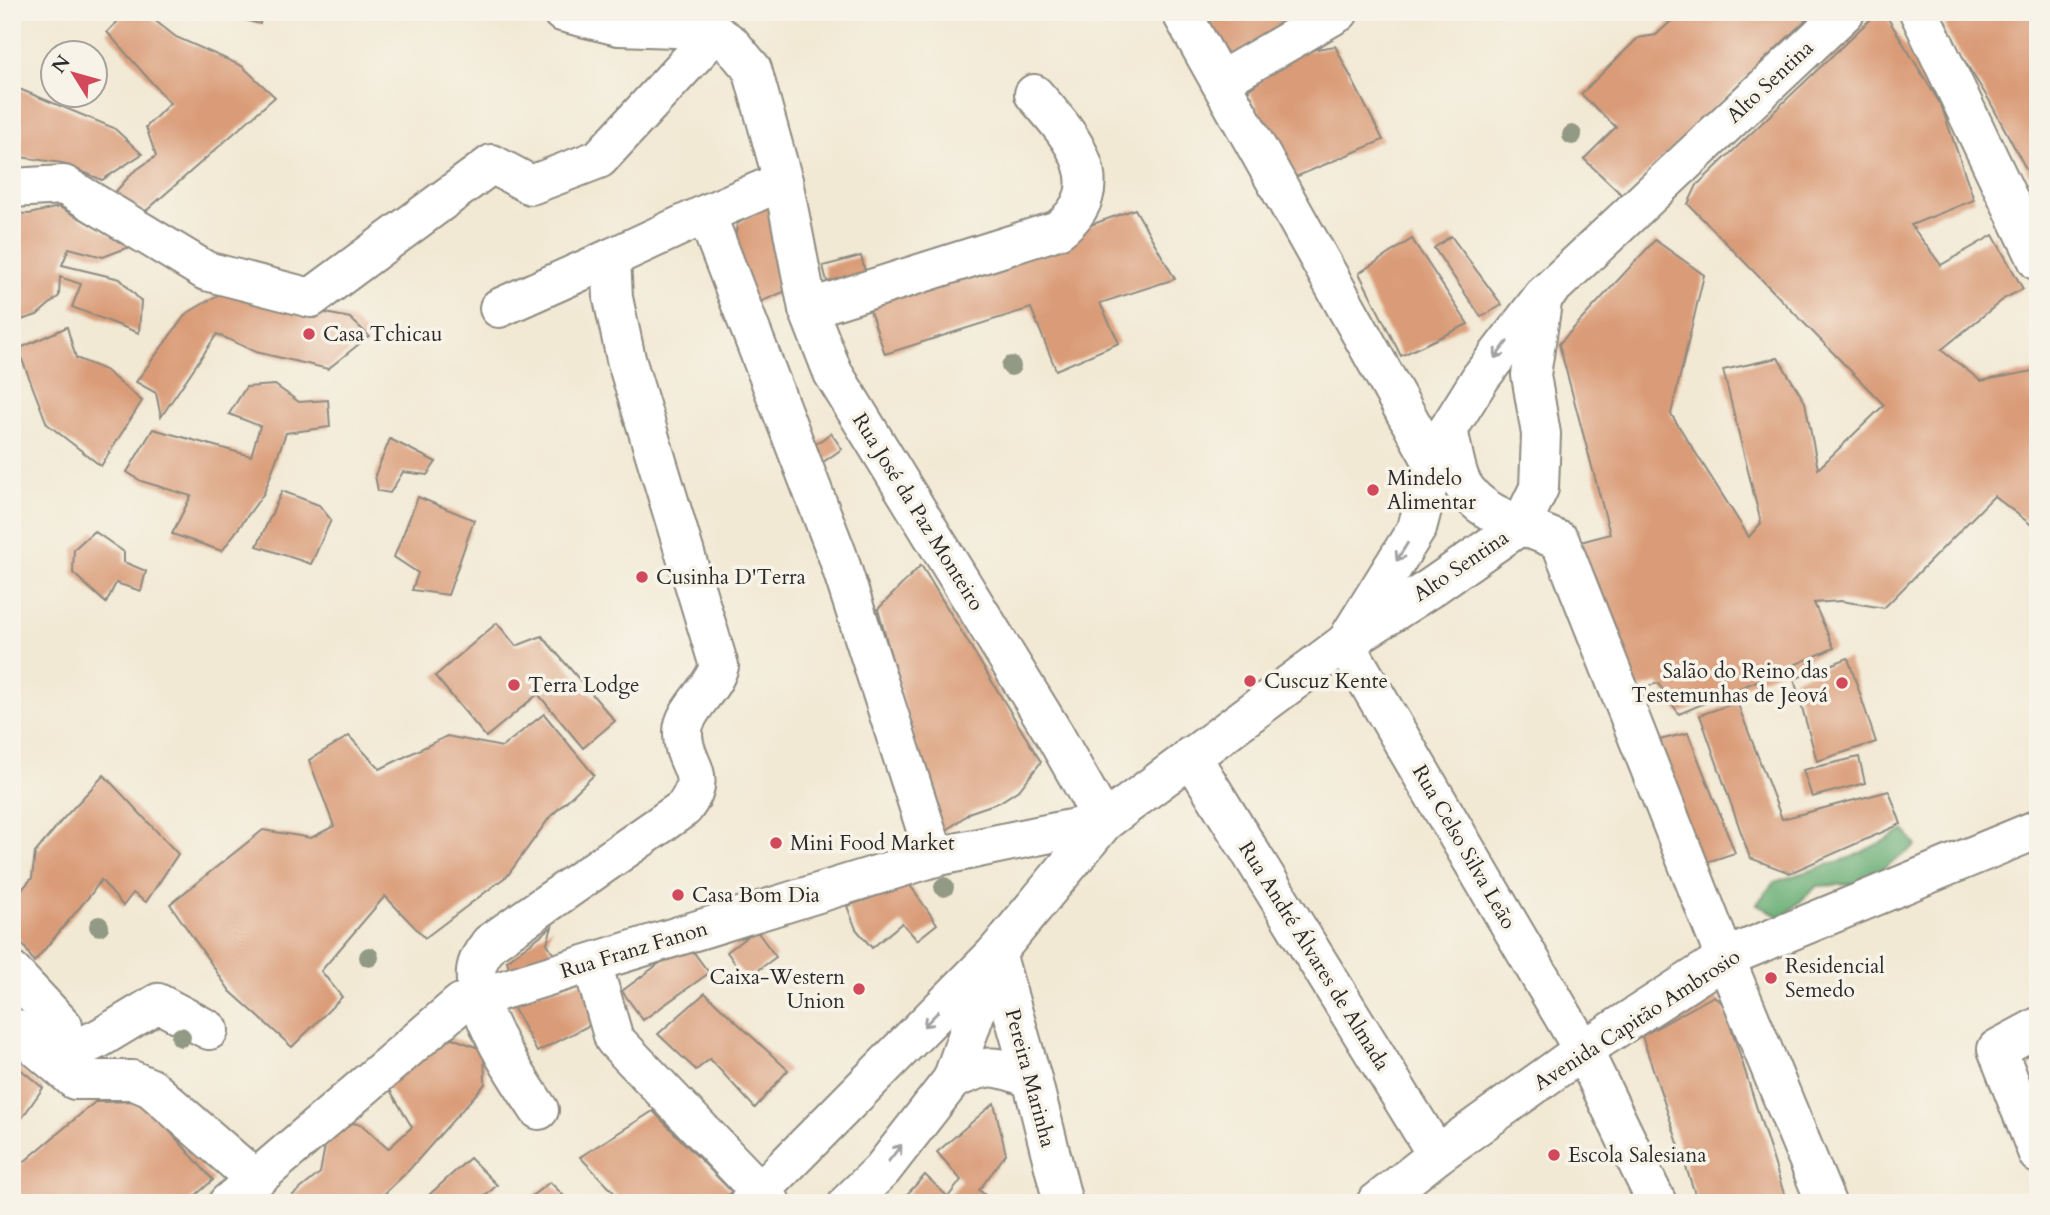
<svg xmlns="http://www.w3.org/2000/svg" width="2050" height="1215" font-family="Cardo,serif">
<style>
.forest{fill:#64ab71;stroke:#486b4e;stroke-width:2}
.building{fill:#da9c78}
.lines{fill:none;stroke-linecap:round;stroke-linejoin:round}
.minor-casing{stroke:#8e8a80;stroke-width:42}
.major-casing{stroke:#8e8a80;stroke-width:42}
.minor{stroke:#fff;stroke-width:38}
.major{stroke:#fff;stroke-width:38}
.tree{fill:#929a85}
.oneway{stroke:#a0a0a0}
.poi-dot{fill:#d1495b;stroke:#f7f3e8;stroke-width:2.5}
.labels{text-anchor:middle;dominant-baseline:central;stroke-width:7;stroke-linejoin:round;paint-order:stroke}
.street-label{font-size:21px;fill:#2b2b2b;stroke:#f7f3e8}
.poi-label{font-size:21px;fill:#2b2b2b;stroke:#f7f3e8;text-anchor:start}
</style>
<rect width="100%" height="100%" fill="#f7f3e8"/>
<filter id="ink" filterUnits="userSpaceOnUse"><feTurbulence type="fractalNoise" baseFrequency=".0143" numOctaves="2"/><feDisplacementMap in="SourceGraphic" scale="14" xChannelSelector="R" yChannelSelector="G"/><feConvolveMatrix kernelMatrix="1 2 1 2 8 2 1 2 1" color-interpolation-filters="sRGB"/></filter>
<filter id="wash" filterUnits="userSpaceOnUse"><feTurbulence type="fractalNoise" baseFrequency=".00686" numOctaves="4" result="noise"/><feDisplacementMap in="SourceGraphic" scale="28" xChannelSelector="R" yChannelSelector="G"/><feGaussianBlur stdDeviation="1.57" result="paint"/><feColorMatrix in="noise" values="0 0 0 0 0 0 0 0 0 0 0 0 0 0 0 0 0 1.4 0 .05"/><feComposite in="paint" operator="in"/></filter>
<g filter="url(#wash)">
<rect width="100%" height="100%" fill="#f2e9d4"/>
<path class="forest" d="M1905,830L1916,846L1860,884L1817,886L1782,918L1757,904L1774,882L1852,857Z"/>
<g id="blocks">
<g class="building">
<path d="M127,12H144L176,37L242,66L275,97L146,211L112,196L132,173L156,156L146,127L170,103L107,32Z"/>
<path d="M215,12H262L260,24Z"/>
<path d="M1200,12H1310L1230,57Z"/>
<path d="M1681,12H1814L1623,196L1584,159L1616,127L1581,94L1638,38L1656,35Z"/>
<path d="M1878,12H1884L1941,105L1974,200L1911,225L1941,265L1993,235L2023,289L2005,298L1941,350L1981,381L2038,370V530L1994,496L1884,608L1841,601L1814,603L1834,648L1679,714L1658,683L1632,691L1577,543L1610,534L1559,344L1655,240L1704,275L1671,414L1749,537L1761,523L1723,370L1778,358L1805,402L1818,469L1884,405L1688,204L1697,185Z"/>
<path d="M1941,12H2038V191L1989,100L1949,36Z"/>
<path d="M1335,46L1383,140L1293,178L1248,90L1298,52Z"/>
<path d="M12,86L114,128L142,154L102,180L62,163L12,156Z"/>
<path d="M768,204L780,259L793,288L748,307L733,258L737,224Z"/>
<path d="M59,207L132,246L103,257L69,248L62,265L120,279L141,301L139,333L72,307L81,284L60,277L59,296L37,315L12,323V213L29,214Z"/>
<path d="M1135,209L1175,279L1100,303L1119,343L1056,370L1031,308L885,354L868,305Z"/>
<path d="M1451,236L1502,305L1481,317L1434,248Z"/>
<path d="M1412,239L1468,324L1401,356L1359,273Z"/>
<path d="M861,256L867,278L829,289L823,266Z"/>
<path d="M223,292L350,318L369,336L328,369L256,352L217,334L161,417L156,393L136,382L186,314Z"/>
<path d="M67,327L76,358L105,370L142,401L101,466L47,424L18,349Z"/>
<path d="M275,385L299,402L328,400L330,427L286,433L264,493L222,551L172,534L191,496L141,481L127,472L153,429L251,456L260,426L229,414L246,387Z"/>
<path d="M831,433L842,449L823,462L813,446Z"/>
<path d="M390,439L436,462L427,475L403,472L390,493L378,491L375,475Z"/>
<path d="M282,491L319,505L331,520L311,564L257,546Z"/>
<path d="M418,497L474,520L448,595L412,590L418,573L394,557Z"/>
<path d="M94,531L124,552V562L146,571L141,591L116,583L106,603L73,573L74,549Z"/>
<path d="M921,565L1041,762L1020,789L1000,802L971,812L940,835L878,609Z"/>
<path d="M497,623L516,646L542,636L615,721L583,748L538,694L486,737L435,676Z"/>
<path d="M1848,658L1876,742L1817,761L1794,679Z"/>
<path d="M1737,702L1782,819L1889,791L1901,824L1790,873L1750,858L1700,715Z"/>
<path d="M544,714L594,775L550,817L508,875L425,938L385,896L321,971L342,997L292,1047L230,991L170,904L263,830L311,838L334,826L309,760L349,736L380,769L447,736L502,747Z"/>
<path d="M1688,733L1735,853L1701,864L1647,743Z"/>
<path d="M1859,757L1865,783L1812,797L1803,770Z"/>
<path d="M104,775L178,854L146,902L133,893L123,906L101,880L92,893L34,962L12,927V901L32,878L35,853L62,820Z"/>
<path d="M910,885L937,924L917,940L902,923L872,948L856,929L847,906Z"/>
<path d="M552,927L547,943L553,953L564,962L511,975L507,961Z"/>
<path d="M756,930L776,957L746,979L727,952Z"/>
<path d="M687,943L709,973L643,1020L622,991Z"/>
<path d="M588,981L604,1018L537,1052L509,999Z"/>
<path d="M705,993L788,1070L755,1108L710,1059L696,1070L658,1034Z"/>
<path d="M1714,996L1724,1005L1787,1203H1698L1642,1036Z"/>
<path d="M444,1035L484,1050L485,1084L409,1170L375,1203H283L320,1173L325,1146L348,1123L361,1124L388,1149L412,1127L387,1085Z"/>
<path d="M12,1062L43,1088L12,1132Z"/>
<path d="M143,1101L213,1180L187,1203H12V1172L95,1102Z"/>
<path d="M994,1103L1006,1154L979,1190L995,1203H899L925,1175L948,1197L961,1180L937,1152Z"/>
<path d="M653,1111L732,1192L720,1203H624L580,1157Z"/>
<path d="M470,1158L497,1185L478,1203H420Z"/>
<path d="M550,1182L571,1203H540L533,1195Z"/>
</g>
</g>
</g>
<g filter="url(#ink)">
<use href="#blocks" fill-opacity="0" stroke="#8e8a80" stroke-width="2"/>
<g class="lines">
<defs>
<g id="minor">
<path d="M562,12L619,26L703,29L715,33L731,44L752,69L783,181L706,214L837,554L935,857"/>
<path d="M1181,12L1434,464"/>
<path d="M1919,12L2038,261"/>
<path d="M1220,81L1339,12"/>
<path d="M12,188L64,185L206,271L311,298L492,164L531,185L599,159L715,33"/>
<path d="M499,308L611,258"/>
<path d="M808,309L1058,230C1116,185 1070,135 1034,94"/>
<path d="M1521,525L1560,541L1725,958L1826,1203"/>
<path d="M1345,643L1583,1050L1657,1203"/>
<path d="M1191,756L1437,1155"/>
<path d="M996,953L1032,1079L1063,1203"/>
<path d="M592,963L614,1039L771,1203"/>
<path d="M12,972L63,1026L62,1050L56,1063"/>
<path d="M12,1027L75,1080H132L151,1088L255,1179"/>
<path d="M2038,1027L1997,1049L2038,1154"/>
<path d="M58,1058L100,1038L158,1003L209,1030"/>
<path d="M952,1080C989,1063 994,1064 1032,1079"/>
<path d="M539,1110C518,1079 472,1010 476,972C477,960 483,953 490,943L684,808C711,772 682,766 683,732C683,710 712,691 719,666L626,359L613,298L611,258L706,214"/>
<path d="M228,1203L461,1003L935,857L1104,822L1054,734L833,373L808,309L783,181"/>
<path d="M1376,1203L1437,1155L1583,1050L1725,958L2038,829"/>
</g>
<g id="major">
<path d="M1448,430C1452,445 1454,464 1460,479C1470,503 1498,517 1521,525"/>
<path d="M1351,634L1417,528L1434,464L1448,430L1481,377L1543,296L1845,12"/>
<path d="M749,1203L996,953L1104,822L1345,643L1429,589L1521,525L1539,488L1541,434L1531,375L1543,296"/>
<path d="M848,1203L882,1170L952,1080L993,962"/>
</g>
</defs>
<use href="#minor" class="minor-casing"/>
<use href="#major" class="major-casing"/>
<use href="#minor" class="minor"/>
<use href="#major" class="major"/>
</g>
<g class="tree">
<circle cx="1572" cy="135" r="10"/>
<circle cx="1011" cy="366" r="10"/>
<circle cx="944" cy="887" r="10"/>
<circle cx="99" cy="926" r="10"/>
<circle cx="369" cy="957" r="10"/>
<circle cx="181" cy="1037" r="10"/>
</g>
<defs><path id="oneway-shaft" d="M-6 0H5M1.5-3L5.5 0L1.5 3" fill="none" stroke-width="1.6" stroke-linecap="round" stroke-linejoin="round" transform="scale(1.75)"/></defs>
<g class="oneway">
<use href="#oneway-shaft" transform="translate(1501 350) rotate(127)"/>
<use href="#oneway-shaft" transform="translate(1402 552) rotate(122)"/>
<use href="#oneway-shaft" transform="translate(931 1019) rotate(135)"/>
<use href="#oneway-shaft" transform="translate(895 1153) rotate(-52)"/>
</g>
</g>
<g class="poi-dot">
<circle cx="309" cy="334" r="7"/>
<circle cx="1373" cy="490" r="7"/>
<circle cx="642" cy="577" r="7"/>
<circle cx="1250" cy="681" r="7"/>
<circle cx="1842" cy="683" r="7"/>
<circle cx="514" cy="685" r="7"/>
<circle cx="776" cy="843" r="7"/>
<circle cx="678" cy="895" r="7"/>
<circle cx="1771" cy="978" r="7"/>
<circle cx="859" cy="989" r="7"/>
<circle cx="1554" cy="1155" r="7"/>
</g>
<g class="labels">
<g class="street-label">
<text transform="translate(1770 82) rotate(-43)">Alto Sentina</text>
<text transform="translate(918 512) rotate(58)">Rua José da Paz Monteiro</text>
<text transform="translate(1461 566) rotate(-34)">Alto Sentina</text>
<text transform="translate(1464 847) rotate(60)">Rua Celso Silva Leão</text>
<text transform="translate(634 950) rotate(-17)">Rua Franz Fanon</text>
<text transform="translate(1314 956) rotate(58)">Rua André Álvares de Almada</text>
<text transform="translate(1637 1020) rotate(-33)">Avenida Capitão Ambrosio</text>
<text transform="translate(1030 1078) rotate(75)">Pereira Marinha</text>
</g>
<g class="poi-label">
<text x="323" y="334">Casa Tchicau</text>
<text x="1387" y="478">Mindelo<tspan x="1387" dy="24">Alimentar</tspan></text>
<text x="656" y="577">Cusinha D'Terra</text>
<text x="1828" y="671" text-anchor="end">Salão do Reino das<tspan x="1828" dy="24">Testemunhas de Jeová</tspan></text>
<text x="1264" y="681">Cuscuz Kente</text>
<text x="528" y="685">Terra Lodge</text>
<text x="790" y="843">Mini Food Market</text>
<text x="692" y="895">Casa Bom Dia</text>
<text x="1785" y="966">Residencial<tspan x="1785" dy="24">Semedo</tspan></text>
<text x="845" y="977" text-anchor="end">Caixa-Western<tspan x="845" dy="24">Union</tspan></text>
<text x="1568" y="1155">Escola Salesiana</text>
</g>
</g>
<rect width="2050" height="1215" fill="none" stroke="#f7f3e8" stroke-width="42"/>
<g transform="translate(74 74) rotate(307)"><circle r="33" fill="#f7f3e8" stroke="#a5a39c" stroke-width="2"/>
<path d="M0-5L12 26L0 18L-12 26Z" fill="#d1495b"/>
<text y="-10" font-size="19" font-weight="bold" text-anchor="middle" fill="#2b2b2b">N</text>
</g>
</svg>
